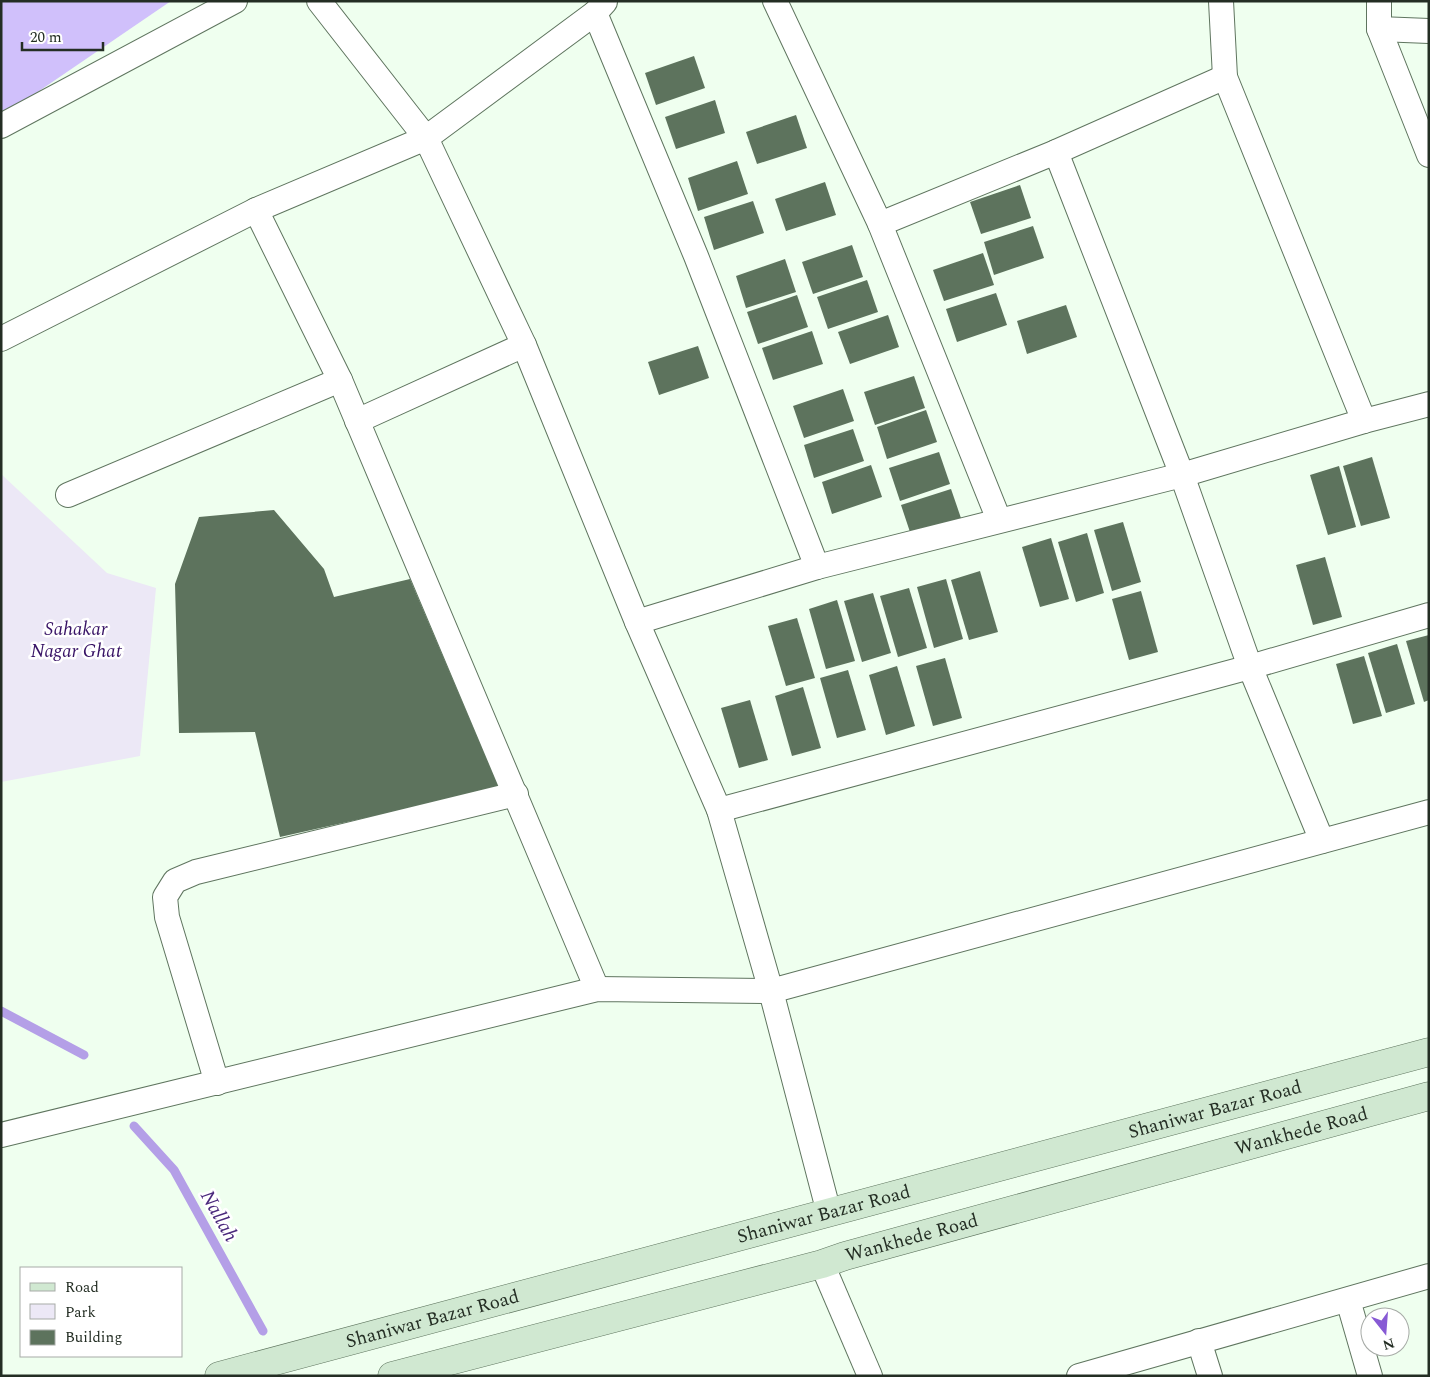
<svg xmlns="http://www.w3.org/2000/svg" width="1430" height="1377" font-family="Spectral,serif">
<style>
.green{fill:#ece8f6}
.forest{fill:#d0c0fb}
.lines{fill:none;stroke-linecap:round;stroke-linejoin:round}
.stream{stroke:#b49fe7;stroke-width:9}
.building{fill:#5d735d}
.street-casing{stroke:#5f755f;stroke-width:26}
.secondary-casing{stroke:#5f755f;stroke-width:29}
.street{stroke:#fff;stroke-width:24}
.secondary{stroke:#d0e8d1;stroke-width:28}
.labels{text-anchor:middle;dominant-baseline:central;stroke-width:5;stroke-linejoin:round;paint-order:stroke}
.park-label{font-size:19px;font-style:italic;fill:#371265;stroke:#fff}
.street-label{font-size:19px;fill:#242e24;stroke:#fff}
.water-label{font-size:20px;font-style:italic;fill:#4a297c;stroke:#fff}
</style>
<rect width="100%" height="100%" fill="#efffef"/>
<path class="green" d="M1,474L107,573L156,588L140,756L1,782Z"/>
<path class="forest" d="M1,1H171L1,117Z"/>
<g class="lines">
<g class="stream">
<path d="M1,1011L84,1055"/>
<path d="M134,1126L174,1170L263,1331"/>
</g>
</g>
<g class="building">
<path d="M694,56L705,88L656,105L645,73Z"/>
<path d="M715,100L725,133L676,149L665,117Z"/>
<path d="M796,115L807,148L757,164L746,132Z"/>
<path d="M737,161L748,194L698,211L688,178Z"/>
<path d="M825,182L836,215L786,231L775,199Z"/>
<path d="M1020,185L1031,218L981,234L970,202Z"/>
<path d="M753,201L764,233L714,250L704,217Z"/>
<path d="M1033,226L1044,258L994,275L984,242Z"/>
<path d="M852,245L863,277L813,294L802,262Z"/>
<path d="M983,253L994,285L944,301L933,270Z"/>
<path d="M785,259L796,292L746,308L736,276Z"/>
<path d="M867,280L878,312L828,329L817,297Z"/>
<path d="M996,293L1007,325L957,342L946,309Z"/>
<path d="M797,295L808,327L758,344L747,312Z"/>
<path d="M1066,305L1077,337L1027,354L1017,321Z"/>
<path d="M888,315L899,347L850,364L838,332Z"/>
<path d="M812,331L823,364L773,380L762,348Z"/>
<path d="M698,346L709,378L659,395L648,362Z"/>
<path d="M914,376L925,408L875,425L864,392Z"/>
<path d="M843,389L854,421L804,438L793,406Z"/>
<path d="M926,410L937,442L887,459L877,427Z"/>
<path d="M853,429L864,461L814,478L804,445Z"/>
<path d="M939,452L950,484L900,501L889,468Z"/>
<path d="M1372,457L1390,518L1361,526L1343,466Z"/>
<path d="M871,465L882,497L832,514L822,482Z"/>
<path d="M1339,466L1356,527L1328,535L1310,475Z"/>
<path d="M951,489L962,521L912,538L901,505Z"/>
<path d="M274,510L324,569L334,597L410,579L499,788L280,837L255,732L179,733L175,584L199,517Z"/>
<path d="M1123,522L1141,582L1112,591L1094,530Z"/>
<path d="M1087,533L1104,593L1076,602L1058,542Z"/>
<path d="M1051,538L1069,599L1040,607L1022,547Z"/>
<path d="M1325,557L1342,617L1313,625L1296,565Z"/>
<path d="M980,571L998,632L969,640L951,580Z"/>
<path d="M946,579L963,639L934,648L917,587Z"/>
<path d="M909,588L927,648L898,657L880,596Z"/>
<path d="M1141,591L1158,652L1129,660L1112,599Z"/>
<path d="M873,593L891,653L862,662L844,601Z"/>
<path d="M837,600L855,661L826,669L809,609Z"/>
<path d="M797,618L815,678L786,686L768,626Z"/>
<path d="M1429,635V700L1424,702L1406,641Z"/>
<path d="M1397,644L1415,704L1386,713L1368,653Z"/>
<path d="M1364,656L1382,716L1353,724L1336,664Z"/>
<path d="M945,658L962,718L933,726L916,666Z"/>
<path d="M897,666L915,726L886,735L869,675Z"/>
<path d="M848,670L866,730L837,738L820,678Z"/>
<path d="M803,687L821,748L792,756L775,696Z"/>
<path d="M750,700L768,760L739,768L721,708Z"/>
</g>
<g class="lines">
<defs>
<g id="street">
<path d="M319,1L426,138L595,13L605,2"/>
<path d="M775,1L880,224L1056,152L1182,475L1250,667L1322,841"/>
<path d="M1221,1L1225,77L1364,421"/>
<path d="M1379,1V29L1429,31"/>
<path d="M595,13L696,256L817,567"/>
<path d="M1379,29L1429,155"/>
<path d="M1,126L235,1"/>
<path d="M1056,152L1225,77"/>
<path d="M256,210L340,380L597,989"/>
<path d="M880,224L999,520"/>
<path d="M1,339L256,210L426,138L524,345L637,622L719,810L771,991L1429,812"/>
<path d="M357,421L524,345"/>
<path d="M68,495L340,380"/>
<path d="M637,622L817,567L1182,475L1364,421L1429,404"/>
<path d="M719,810L1250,667L1429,615"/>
<path d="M217,1083L167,917L165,897L175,881L196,872L516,794"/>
<path d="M1,1135L597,989L771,991L829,1213"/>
<path d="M822,1264L870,1376"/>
<path d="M1348,1300L1370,1376"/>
<path d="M1199,1341L1210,1376"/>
<path d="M1079,1376L1429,1276"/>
</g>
<g id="secondary">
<path id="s1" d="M219,1376L1429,1052"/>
<path id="s2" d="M392,1376L822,1264L845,1256L1429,1096"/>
</g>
</defs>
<use href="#street" class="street-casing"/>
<use href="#secondary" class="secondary-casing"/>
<use href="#street" class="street"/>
<use href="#secondary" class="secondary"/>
</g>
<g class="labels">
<g class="park-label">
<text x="76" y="629">Sahakar<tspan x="76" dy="22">Nagar Ghat</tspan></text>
</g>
<g class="street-label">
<text stroke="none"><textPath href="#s1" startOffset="1031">Shaniwar Bazar Road</textPath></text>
<text stroke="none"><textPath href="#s2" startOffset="942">Wankhede Road</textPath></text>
<text stroke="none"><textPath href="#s1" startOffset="626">Shaniwar Bazar Road</textPath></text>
<text stroke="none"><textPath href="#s2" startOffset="538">Wankhede Road</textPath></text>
<text stroke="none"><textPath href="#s1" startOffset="221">Shaniwar Bazar Road</textPath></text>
</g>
<g class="water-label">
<text transform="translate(219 1216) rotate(61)">Nallah</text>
</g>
</g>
<rect width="1430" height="1377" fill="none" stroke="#242e24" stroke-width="5"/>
<rect x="20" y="1267" width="162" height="90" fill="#ffffff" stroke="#a7aba7"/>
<rect x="30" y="1283" width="25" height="8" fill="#d0e8d1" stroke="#a7aba7"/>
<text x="65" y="1292" font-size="15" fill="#242e24">Road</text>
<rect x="30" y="1304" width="25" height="15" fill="#ece8f6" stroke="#a7aba7"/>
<text x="65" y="1317" font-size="15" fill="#242e24">Park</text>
<rect x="30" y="1330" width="25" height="15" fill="#5d735d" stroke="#a7aba7"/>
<text x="65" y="1342" font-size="15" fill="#242e24">Building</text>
<g transform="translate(1385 1332) rotate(163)"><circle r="24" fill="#ffffff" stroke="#a7aba7"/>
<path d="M0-4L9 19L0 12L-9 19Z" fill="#875ad4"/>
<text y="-8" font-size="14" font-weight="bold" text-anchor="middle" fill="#242e24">N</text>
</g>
<path d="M22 42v8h81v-8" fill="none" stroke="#242e24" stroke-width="2.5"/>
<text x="30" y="42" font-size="15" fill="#242e24" stroke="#ffffff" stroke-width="4" paint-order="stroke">20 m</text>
</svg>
